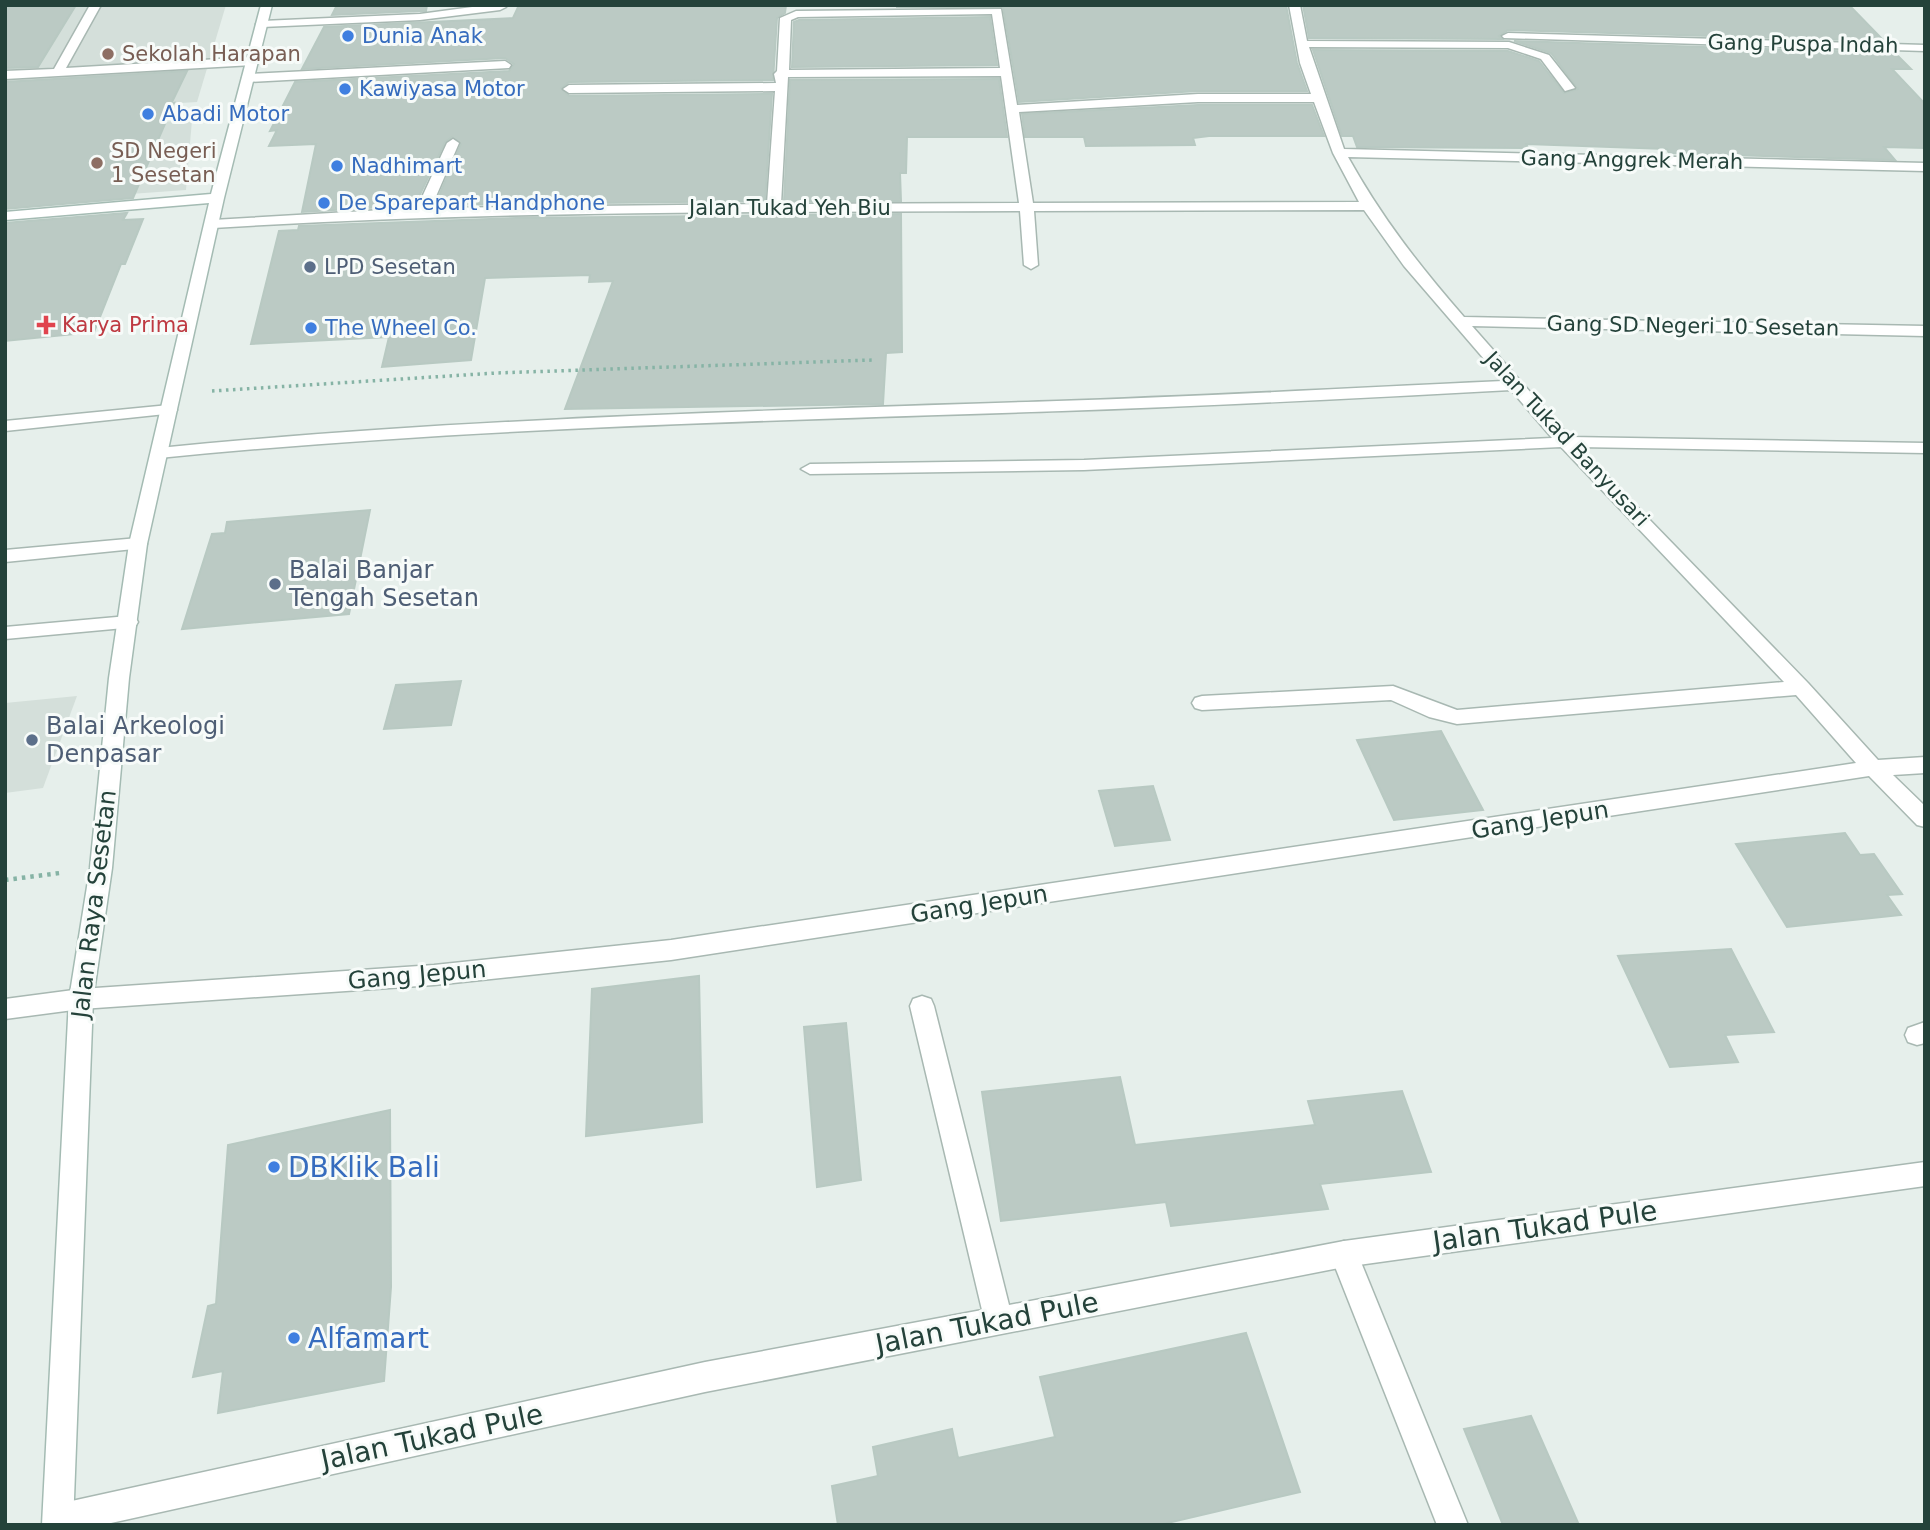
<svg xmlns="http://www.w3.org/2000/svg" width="1930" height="1530" font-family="'DejaVu Sans',sans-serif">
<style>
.built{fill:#d4dfda}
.building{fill:#bbcac4;stroke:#b8c9c2;stroke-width:2}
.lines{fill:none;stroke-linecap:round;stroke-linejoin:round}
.lane-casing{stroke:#a8b8b2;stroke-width:3}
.street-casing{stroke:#a8b8b2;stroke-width:3}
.secondary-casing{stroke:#a4bbb3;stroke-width:3}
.path-far1{stroke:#86b3a5;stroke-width:3.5;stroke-dasharray:2.5 4.5;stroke-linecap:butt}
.path{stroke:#86b3a5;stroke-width:4.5;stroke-dasharray:3.5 5;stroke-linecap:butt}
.lane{fill:#fff;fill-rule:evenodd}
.street{fill:#fff;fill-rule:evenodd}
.secondary{fill:#fff;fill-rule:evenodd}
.shop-dot{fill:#3f7fe0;stroke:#f7fbf9;stroke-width:2.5}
.education-dot{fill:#8d6e63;stroke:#f7fbf9;stroke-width:2.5}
.service-dot{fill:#5c6f8a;stroke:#f7fbf9;stroke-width:2.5}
.health-dot{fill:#e0444e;stroke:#f7fbf9;stroke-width:2.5}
.labels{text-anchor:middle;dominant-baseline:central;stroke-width:6;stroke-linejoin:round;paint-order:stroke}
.far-shop-label{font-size:21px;fill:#366cbe;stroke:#f7fbf9;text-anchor:start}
.far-street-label{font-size:21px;fill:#24423a;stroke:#f7fbf9}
.far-education-label{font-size:21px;fill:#785e54;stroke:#f7fbf9;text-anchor:start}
.far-service-label{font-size:21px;fill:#4e5e75;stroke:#f7fbf9;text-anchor:start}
.far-health-label{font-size:21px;fill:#be3a42;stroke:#f7fbf9;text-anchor:start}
.service-label{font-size:24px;fill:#4e5e75;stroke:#f7fbf9;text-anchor:start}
.street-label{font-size:24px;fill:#24423a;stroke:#f7fbf9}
.near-shop-label{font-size:28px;fill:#366cbe;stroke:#f7fbf9;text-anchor:start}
.near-street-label{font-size:28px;fill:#24423a;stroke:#f7fbf9}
</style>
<rect width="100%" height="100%" fill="#e6efeb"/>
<g class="built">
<path d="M5,5H226L197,102L5,114Z"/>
<path d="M192,120L186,190L5,203L97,126Z"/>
<path d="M77,696L43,788L5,793V703Z"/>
</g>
<g class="building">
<path d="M5,5H76L38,67L5,68Z"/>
<path d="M337,5H427L426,11H420L332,15Z"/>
<path d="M519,5H786L785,13L777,18L773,80L569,82L561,88L569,96L772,94L765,201L435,205L461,144L452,137L445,142L415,205L302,212L316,144L269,146L277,130L270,131L295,82L509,71L514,64L505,58L302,69L324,27L513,18Z"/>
<path d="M897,5H1286L1297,63L1307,91H1198L1019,102L1003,7H897Z"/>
<path d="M1303,5H1849L1884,41L1508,30L1499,36L1502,39L1309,38Z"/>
<path d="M990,17L997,65L792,67L794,22L799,20Z"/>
<path d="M1514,41L1895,53L1911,69H1892L1925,104V148L1884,147L1895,160L1669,153L1667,149L1526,144L1528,148L1357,147L1353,136H1342L1313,50L1508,51L1539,61L1564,93L1578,89L1551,53Z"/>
<path d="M187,71L171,104L174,103L133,198L5,209V82Z"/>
<path d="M999,79L1007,137H907L906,173H900L901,201H784L790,80Z"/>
<path d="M1198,105H1312L1324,136H1209L1193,138L1195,145L1086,146L1084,137H1025L1022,114Z"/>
<path d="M127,213L123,220L143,219L125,264H121L94,332L5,341V223Z"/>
<path d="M901,214L902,352L886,353L883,404L565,409L613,281L589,282L590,275L485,278L471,360L382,367L389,337L251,344L279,231L298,230L299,226L516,218Z"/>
<path d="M370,510L349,614L182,629L212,534L225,533L227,522Z"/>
<path d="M461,681L451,725L384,729L396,685Z"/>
<path d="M1441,731L1483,810L1394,820L1357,740Z"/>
<path d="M1153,786L1170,840L1115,846L1099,791Z"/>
<path d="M1845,833L1860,855L1874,854L1902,894L1887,895L1901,915L1787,927L1736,844Z"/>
<path d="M1731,949L1774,1032L1725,1035L1738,1062L1670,1067L1618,956Z"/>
<path d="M699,976L702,1122L586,1136L592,989Z"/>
<path d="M846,1023L861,1180L817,1187L804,1027Z"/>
<path d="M1120,1077L1135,1145L1315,1125L1308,1101L1402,1091L1431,1172L1320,1184L1328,1209L1171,1226L1166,1202L1001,1221L982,1092Z"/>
<path d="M390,1110L391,1287L384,1381L218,1413L223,1371L193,1377L208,1306L216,1304L228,1145Z"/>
<path d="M1246,1333L1300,1492L1159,1525H838L832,1486L878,1476L873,1447L952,1429L958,1458L1055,1437L1040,1377Z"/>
<path d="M1531,1416L1579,1525H1503L1464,1429Z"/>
</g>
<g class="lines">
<defs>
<g id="lane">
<path d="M90,5H101L66,68L253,57L259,61L253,65L5,79V71L54,69Z"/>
<path d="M487,5L506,7L500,10L420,20L262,27L256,24L262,21L420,14Z"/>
<path d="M1344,1241L1354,1245L1468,1525H1437L1330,1254L1334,1245Z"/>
</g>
<g id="street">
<path d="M1289,5H1300L1307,41L1509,42L1549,55L1575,88L1565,91L1541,59L1508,48L1309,47L1344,149L1925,163V171L1348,157C1382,218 1418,264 1464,317L1925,326V336L1472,326L1570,437L1925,443V453L1579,447L1808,683L1878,760L1925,757V773L1893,775L1925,806V827L1917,825L1869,776L671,960L434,985L81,1009L5,1019V999L81,989L434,965L671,940L1856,763L1796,695L1457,724L1429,717L1391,700L1202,710L1195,708L1192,703L1195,698L1202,696L1393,686L1457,710L1784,682L1561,447L1084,470L810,474L801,469L810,464L1084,460L1552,438L1511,390C1362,398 1212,406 1062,411C761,421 460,428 159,458L151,453L159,448C458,418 757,411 1057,401C1206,396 1354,388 1503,381L1404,266L1364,210L1034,211L1038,265L1031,269L1024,265L1020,211C751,212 482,211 213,228L206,224L213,220L417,208L447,143L453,139L459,143L431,208L767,204L775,91L569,93L563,89L569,85L776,83L774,74L777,71L780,18L796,11L1001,9L1017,105L1198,94H1311L1300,63ZM992,14L1000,68L789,70L791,20L798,17ZM1001,76L1019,203L781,204L788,77ZM1198,102H1314L1333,153L1359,202L1033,203L1019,112Z"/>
<path d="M1508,33L1925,45V51L1504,38L1502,36Z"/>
<path d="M505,61L511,65L509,68L248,82L242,78L248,74Z"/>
<path d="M169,405L175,407L177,410L175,413L5,431V421Z"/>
<path d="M138,538L147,544L144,548L5,562V550Z"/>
<path d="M128,616L135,617L138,622L135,627L5,639V627Z"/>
<path d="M922,996L931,999L934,1006L1009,1305L1344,1241L1925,1162V1186L1344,1267L705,1392L102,1525H45L43,1519L47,1508L58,1504L705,1362L982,1310L910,1006L913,999Z"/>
<path d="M1925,1022V1043L1917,1045L1908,1042L1905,1035L1908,1028Z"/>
</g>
<path id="secondary" d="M261,5H272L224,198L147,544L129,678L112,868L93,999L73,1525H42L69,999L90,868L109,678L129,544L209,203L5,220V212L211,194Z"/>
</defs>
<use href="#lane" class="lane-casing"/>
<use href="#street" class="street-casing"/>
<use href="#secondary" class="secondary-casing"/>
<path class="path-far1" d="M212,391L496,373L873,360"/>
<path class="path" d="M5,880L60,873"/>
<use href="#lane" class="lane"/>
<use href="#street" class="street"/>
<use href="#secondary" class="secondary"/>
</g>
<g class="shop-dot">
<circle cx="348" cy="36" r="7"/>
<circle cx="345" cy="89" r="7"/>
<circle cx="148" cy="114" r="7"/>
<circle cx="337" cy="166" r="7"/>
<circle cx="324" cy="203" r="7"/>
<circle cx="311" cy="328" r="7"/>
<circle cx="274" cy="1167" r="7"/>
<circle cx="294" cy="1338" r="7"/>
</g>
<g class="education-dot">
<circle cx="108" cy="54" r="7"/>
<circle cx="97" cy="163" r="7"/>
</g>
<g class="service-dot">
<circle cx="310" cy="267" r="7"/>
<circle cx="275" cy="584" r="7"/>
<circle cx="32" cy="740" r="7"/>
</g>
<path class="health-dot" d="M42.5 314.5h7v7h7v7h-7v7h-7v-7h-7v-7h7z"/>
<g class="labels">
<g class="far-shop-label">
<text x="362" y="36">Dunia Anak</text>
<text x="359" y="89">Kawiyasa Motor</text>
<text x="162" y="114">Abadi Motor</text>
<text x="351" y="166">Nadhimart</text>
<text x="338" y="203">De Sparepart Handphone</text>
<text x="325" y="328">The Wheel Co.</text>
</g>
<g class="far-street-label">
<text transform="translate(1803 44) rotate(1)">Gang Puspa Indah</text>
<text transform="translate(1632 160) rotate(1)">Gang Anggrek Merah</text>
<text x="790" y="208">Jalan Tukad Yeh Biu</text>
<text transform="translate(1693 326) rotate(1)">Gang SD Negeri 10 Sesetan</text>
<text transform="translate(1567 439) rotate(47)">Jalan Tukad Banyusari</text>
</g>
<g class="far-education-label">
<text x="122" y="54">Sekolah Harapan</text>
<text x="111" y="151">SD Negeri<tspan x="111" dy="24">1 Sesetan</tspan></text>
</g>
<g class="far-service-label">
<text x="324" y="267">LPD Sesetan</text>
</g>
<g class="far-health-label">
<text x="62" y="325">Karya Prima</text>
</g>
<g class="service-label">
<text x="289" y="570">Balai Banjar<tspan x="289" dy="28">Tengah Sesetan</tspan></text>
<text x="46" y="726">Balai Arkeologi<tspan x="46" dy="28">Denpasar</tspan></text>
</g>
<g class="street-label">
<text transform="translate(1540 820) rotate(-9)">Gang Jepun</text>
<text transform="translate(94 904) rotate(-83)">Jalan Raya Sesetan</text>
<text transform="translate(979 904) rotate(-9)">Gang Jepun</text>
<text transform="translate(417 975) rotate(-5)">Gang Jepun</text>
</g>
<g class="near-shop-label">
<text x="288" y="1167">DBKlik Bali</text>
<text x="308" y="1338">Alfamart</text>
</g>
<g class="near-street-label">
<text transform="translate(1545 1226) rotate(-8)">Jalan Tukad Pule</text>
<text transform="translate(987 1323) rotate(-11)">Jalan Tukad Pule</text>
<text transform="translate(432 1437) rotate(-12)">Jalan Tukad Pule</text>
</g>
</g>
<rect width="1930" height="1530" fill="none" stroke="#24423a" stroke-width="14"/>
</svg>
